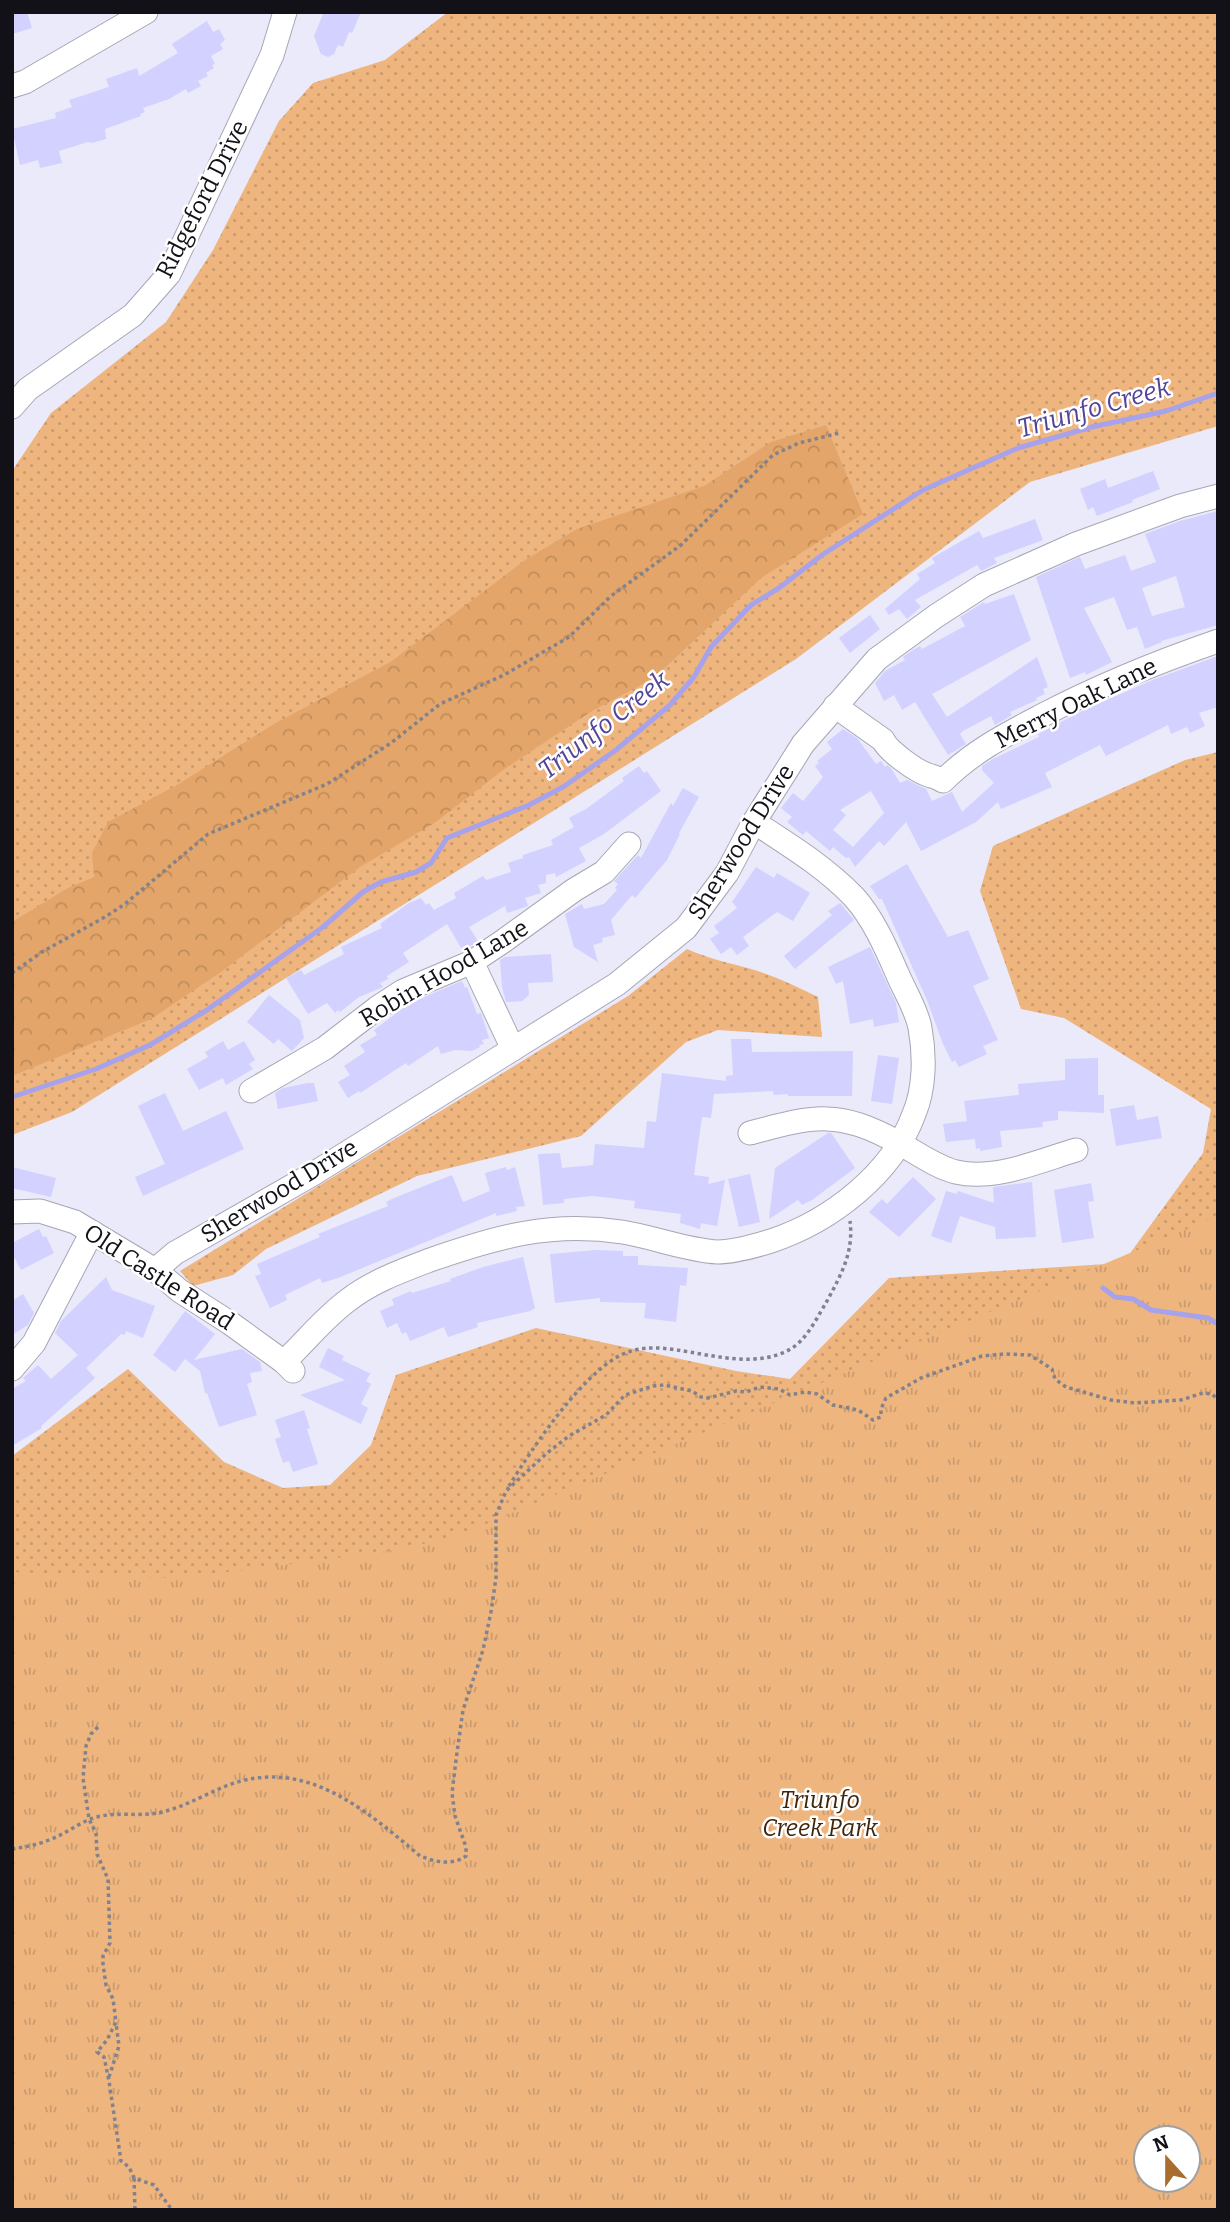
<svg xmlns="http://www.w3.org/2000/svg" width="1230" height="2222" font-family="Bitter,serif">
<style>
.grass{fill:url(#grass-dots);fill-rule:evenodd}
.forest{fill:url(#forest-crowns)}
.park{fill:url(#park-tufts);fill-rule:evenodd}
.lines{fill:none;stroke-linecap:round;stroke-linejoin:round}
.stream{stroke:#a7a2ec;stroke-width:5}
.building{fill:#d2d1ff;fill-rule:evenodd}
.minor-casing{stroke:#a6a6b5;stroke-width:25}
.path{stroke:#82828d;stroke-width:3.5;stroke-dasharray:3.5 3.5;stroke-linecap:butt}
.minor{stroke:#fff;stroke-width:23}
.labels{text-anchor:middle;dominant-baseline:central;stroke-width:5;stroke-linejoin:round;paint-order:stroke}
.street-label{font-size:24px;fill:#111117;stroke:#fff}
.park-label{font-size:24px;font-style:italic;fill:#3e250b;stroke:#fff}
.water-label{font-size:26px;font-style:italic;fill:#51449b;stroke:#fff}
</style>
<defs>
<pattern id="grass-dots" width="8" height="8" patternUnits="userSpaceOnUse" patternTransform="scale(1.75)"><rect width="8" height="8" fill="#eeb57f"/><path d="M2 2h.1M6 6h.1" fill="none" stroke="#cb9b6d" stroke-width="1.8" stroke-linecap="round"/></pattern>
<pattern id="forest-crowns" width="20" height="18" patternUnits="userSpaceOnUse" patternTransform="scale(1.75)"><rect width="20" height="18" fill="#e3a569"/><path d="M2 6a3 3 0 1 1 6 0M12 15a3 3 0 1 1 6 0" fill="none" stroke="#c28d5a"/></pattern>
<pattern id="park-tufts" width="24" height="20" patternUnits="userSpaceOnUse" patternTransform="scale(1.75)"><rect width="24" height="20" fill="#eeb57f"/><path d="M3 7l-1-3M5 7V3M7 7l1-3M15 17l-1-3M17 17v-4M19 17l1-3" fill="none" stroke="#cb9b6d"/></pattern>
</defs>
<rect width="100%" height="100%" fill="#eaeafa"/>
<g class="grass">
<path d="M448,12H1218V426L1030,482L796,659L72,1112L12,1135V471L51,413L166,322L213,250L279,121L313,83L385,60Z"/>
<path d="M1218,752V2210H12V1456L128,1369L224,1462L283,1488L330,1485L371,1445L396,1375L536,1328L736,1371L790,1379L889,1278L1123,1263L1203,1153L1211,1109L1064,1018L1021,1009L980,891L993,846L1185,760ZM1146,2138H1188V2180H1146Z"/>
<path d="M687,949C707,958 729,963 751,969C774,976 796,986 818,997L822,1037L718,1030L686,1042L581,1136L417,1176L266,1249L233,1275L193,1286L180,1271L628,996Z"/>
</g>
<path class="forest" d="M826,425L863,514L761,578L654,678L592,711L503,770L436,822L360,867L221,972L151,1019L12,1076V922L68,888L94,877L92,853L108,822L177,785L274,724L392,661L525,560L577,529L704,486L771,442Z"/>
<path class="park" d="M1218,1216V2210H12V1572L164,1578L247,1570L404,1549L467,1532ZM1146,2138H1188V2180H1146Z"/>
<g class="lines">
<g class="stream">
<path d="M12,1097L96,1069L150,1045L207,1010L323,927L363,892L381,882L416,872L431,863L447,838L529,805L563,787L616,750L670,705L694,677L711,647L751,605L779,588L822,555L923,490L1018,448L1092,427L1166,411L1218,393"/>
<path d="M1103,1288L1115,1297L1133,1299L1151,1310L1208,1318L1218,1324"/>
</g>
</g>
<g class="building">
<path d="M12,12H27L32,28L12,34Z"/>
<path d="M324,12H361L352,33L349,32L343,47L338,45L334,54L328,57L321,54L314,36Z"/>
<path d="M207,21L213,32L219,29L225,40L220,44L223,49L211,56L215,64L212,65L214,68L206,73L208,76L198,81L201,86L188,93L186,89L169,99L143,108L145,112L140,114L141,116L105,129L106,139L92,143L88,142L59,151L62,163L40,168L38,160L20,165L12,129L56,118L55,113L72,107L69,100L109,87L106,79L137,68L139,76L178,53L172,44Z"/>
<path d="M1153,471L1160,489L1132,500L1133,502L1097,516L1093,507L1088,510L1080,489L1105,479L1108,488Z"/>
<path d="M1218,511V625L1161,641L1162,642L1145,649L1137,627L1127,630L1114,597L1084,608L1112,662L1086,675L1085,672L1070,678L1036,577L1080,557L1085,569L1125,555L1131,571L1156,562L1145,534L1180,521ZM1176,576L1185,607L1152,616L1142,588Z"/>
<path d="M1035,519L1043,540L994,558L997,563L981,571L977,565L915,600L921,607L907,619L899,609L889,615L885,609L920,579L917,574L935,563L932,558L979,531L983,538Z"/>
<path d="M1014,594L1031,640L932,694L947,717L1037,657L1048,687L1043,689L1045,694L1036,698L1037,700L1010,712L1012,715L995,725L991,716L963,731L960,734L966,744L948,755L915,702L902,710L894,695L884,701L875,683L885,671L905,660L903,657L913,650L920,646L922,649L965,626L960,617L984,602L985,604Z"/>
<path d="M870,615L880,629L850,653L839,638Z"/>
<path d="M1218,656V707L1199,713L1205,726L1190,733L1187,727L1171,734L1168,725L1106,756L1100,745L1045,773L1052,787L1001,809L998,802L976,822L921,851L906,822L884,846L879,841L855,867L849,857L846,858L833,847L830,851L806,831L803,835L787,822L792,817L781,808L793,793L803,801L823,777L815,766L819,763L817,761L832,749L827,742L843,729L857,738L876,764L881,761L885,767L887,765L891,768L900,783L907,780L926,789L932,801L952,792L962,812L994,783L982,770V766L993,759L1039,737L1038,734L1090,707L1155,679ZM871,791L884,813L853,847L833,830L846,815L840,810Z"/>
<path d="M639,766L644,773L647,771L661,791L604,834L579,848L586,861L556,877L555,873L546,875V883L538,885L541,893L525,898L528,906L507,913L505,906L469,927L478,941L463,951L447,924L403,953L409,962L387,976L388,979L380,983L383,987L359,997L340,1012L338,1010L335,1013L327,1003L308,1014L286,978L301,970L304,975L344,954L341,947L382,928L380,924L409,903L421,898L426,905L429,903L434,910L456,898L454,893L483,876L486,880L511,872L508,863L523,858V855L553,845L551,840L574,827L569,818L586,809L624,781L622,778Z"/>
<path d="M683,788L699,797L679,833L680,834L667,860L635,898L632,895L611,920L615,935L602,938L603,942L593,945L598,962L574,947L565,914L582,904L584,909L604,904L617,890L615,888L618,884L614,881L638,855L641,858L671,803L673,806Z"/>
<path d="M907,864L948,937L968,930L989,979L973,986L998,1040L983,1046L987,1054L959,1067L955,1060L952,1062L943,1044L927,1000L882,899H879L870,886Z"/>
<path d="M756,867L774,878L777,873L810,893L793,921L777,912L743,937L749,946L737,955L731,947L721,954L710,939L719,933L714,926L737,908L732,902Z"/>
<path d="M840,903L854,920L795,969L784,956L832,915L828,911Z"/>
<path d="M870,947L896,1003L899,1022L874,1027L873,1019L850,1024L843,981L836,984L828,967Z"/>
<path d="M551,954L553,982L528,983L529,995L522,1001L506,1002L502,987L500,960L505,957Z"/>
<path d="M462,981L465,988L467,987L477,1014L481,1013L489,1038L482,1040L484,1044L479,1045L480,1047L472,1051L455,1050L441,1054L438,1046L408,1066L406,1063L360,1093L359,1091L348,1098L338,1082L350,1075L344,1066L365,1052L360,1045L377,1035L374,1030L410,1003Z"/>
<path d="M269,995L300,1020L304,1038L292,1051L278,1039L274,1044L247,1022Z"/>
<path d="M731,1039H751L752,1052L853,1051L852,1096H788V1094L774,1095L773,1091L714,1094L711,1118L702,1117L694,1175L709,1177L708,1184L725,1180L717,1226L701,1223L700,1229L680,1223L681,1214L634,1208L635,1201L611,1198L592,1196L564,1199V1203L543,1205L538,1154L560,1153L562,1168L593,1165L595,1144L644,1148L647,1121L656,1122L662,1073L726,1081V1076L733,1075Z"/>
<path d="M223,1041L228,1050L244,1041L255,1060L249,1064L253,1069L226,1085L223,1078L199,1090L187,1069L208,1057L205,1052Z"/>
<path d="M878,1055L899,1058L892,1104L871,1101Z"/>
<path d="M1098,1058V1095H1104V1113L1058,1111V1120L1042,1122L1043,1127L1000,1131L1002,1147L980,1151V1148L976,1149L975,1139L946,1142L943,1124L967,1121L964,1101L1019,1095L1018,1084L1065,1080V1059Z"/>
<path d="M308,1083H314L318,1101L278,1109L275,1093L283,1088Z"/>
<path d="M165,1093L183,1131L226,1111L244,1149L143,1196L135,1177L165,1164L138,1106Z"/>
<path d="M1134,1105L1137,1120L1158,1116L1162,1138L1116,1146L1110,1109Z"/>
<path d="M828,1133H831L855,1168L812,1200L802,1205L798,1200L769,1219L775,1168Z"/>
<path d="M12,1167L56,1178L51,1197L12,1188Z"/>
<path d="M506,1167L507,1170L515,1167L525,1206L516,1207L517,1211L496,1216V1213L338,1278L322,1283L320,1278L285,1295L287,1300L270,1308L255,1276L261,1274L257,1264L320,1237L318,1234L388,1206L386,1202L394,1198L452,1175L463,1202L490,1191L485,1173Z"/>
<path d="M750,1174L760,1222L739,1227L728,1179Z"/>
<path d="M913,1177L936,1199L899,1237L869,1212L882,1199L887,1204Z"/>
<path d="M1032,1182L1036,1237L996,1239L995,1227L960,1216L951,1243L931,1236L946,1191L957,1194L958,1191L994,1203L993,1187Z"/>
<path d="M1091,1183L1094,1201L1088,1202L1094,1238L1062,1243L1054,1190Z"/>
<path d="M39,1229L43,1237L46,1236L54,1253L21,1270L12,1253V1243Z"/>
<path d="M597,1250L623,1251V1256H638V1265L688,1268L686,1286L680,1285L676,1322L644,1318L646,1303L600,1302V1298L555,1303L550,1254Z"/>
<path d="M523,1257L535,1308L530,1311L477,1323L478,1327L448,1337L444,1327L410,1341L406,1332L402,1334L397,1323L387,1328L380,1311L394,1305L392,1299L411,1291L412,1293L451,1281L450,1279L483,1267Z"/>
<path d="M106,1277L112,1290L155,1306L143,1338L126,1331L125,1335L121,1334L86,1368L95,1378L41,1426L42,1428L12,1446V1389L26,1381L23,1378L38,1365L51,1379L78,1355L55,1333L61,1321Z"/>
<path d="M23,1294L34,1313L28,1325L12,1335V1301Z"/>
<path d="M185,1311L215,1334L194,1360L242,1349L260,1362L262,1371L250,1373L252,1382L247,1384L257,1415L219,1427L207,1393H205L200,1371L185,1359L175,1372L153,1355Z"/>
<path d="M328,1348L344,1356L342,1360L369,1373L371,1372L366,1381L371,1384L361,1404L368,1408L361,1424L300,1395L345,1380L319,1367Z"/>
<path d="M304,1410L310,1428L307,1429L318,1464L293,1472L289,1461L283,1463L275,1439L281,1437L275,1420Z"/>
</g>
<g class="lines">
<defs>
<g id="minor">
<path d="M12,86L25,82L146,12"/>
<path d="M12,407L28,389L133,315L169,274L272,55L285,12"/>
<path d="M835,706L883,740C888,751 916,771 928,775C934,777 937,777 943,781C972,752 1005,735 1041,716C1098,686 1157,662 1218,641"/>
<path d="M472,962L513,1049"/>
<path d="M251,1091L325,1048L377,1008L403,991L472,962L502,942L574,890L604,872L629,844"/>
<path d="M750,1133C814,1116 838,1109 899,1143C917,1153 936,1167 956,1172C995,1181 1039,1161 1076,1150"/>
<path d="M12,1212L40,1211L75,1222L155,1270L180,1291L230,1323L284,1362L293,1371"/>
<path d="M155,1270L175,1253L313,1174L617,984L686,928L727,873L754,822L803,744L877,659L936,616L984,585L1076,544L1180,506L1218,496"/>
<path d="M284,1362C305,1342 324,1318 347,1301C371,1282 401,1271 430,1260C496,1237 551,1221 622,1232C654,1237 685,1250 718,1252C735,1252 755,1246 771,1241C831,1221 892,1174 914,1114C925,1088 925,1055 920,1028C917,1010 904,990 897,973C886,948 873,918 854,897C824,866 789,845 754,822"/>
<path d="M12,1369L34,1343L92,1232"/>
</g>
</defs>
<use href="#minor" class="minor-casing"/>
<g class="path">
<path d="M12,973L42,952L105,917L125,904L208,834L327,784L391,743L440,704L504,675L569,637L611,596L681,545L773,455L799,443L839,433"/>
<path d="M509,1486C533,1447 580,1377 619,1356C638,1346 657,1347 677,1350C712,1355 759,1369 792,1348C807,1339 818,1316 827,1301C841,1275 854,1252 850,1221"/>
<path d="M98,1727L91,1734L86,1746L83,1778L89,1819L96,1833L97,1854L108,1879L110,1943L103,1956V1964L106,1985L113,1999L116,2022L107,2040L97,2052L104,2057L109,2081L121,2161L129,2167L134,2178L154,2185L172,2210"/>
<path d="M12,1849C24,1847 37,1845 49,1840C66,1834 79,1822 97,1817C119,1811 144,1818 166,1811C192,1804 215,1788 241,1781C313,1762 370,1814 420,1856C435,1862 452,1866 466,1856V1847L455,1816L452,1793L456,1760L463,1710L483,1650L491,1612L496,1578V1515L506,1491L547,1453L569,1436L606,1415L625,1395L653,1386L664,1385L692,1391L701,1397L708,1398L736,1391L746,1392L760,1387L779,1389L790,1395L805,1392L817,1394L833,1405L858,1410L873,1420L881,1417V1409L886,1398L921,1378L982,1356L1004,1354L1030,1355L1052,1369L1055,1379L1066,1387L1111,1400L1135,1403L1181,1400L1203,1393L1212,1394L1218,1400"/>
<path d="M109,2077L119,2046L116,2023"/>
<path d="M134,2178L135,2210"/>
</g>
<use href="#minor" class="minor"/>
</g>
<g class="labels">
<g class="street-label">
<text transform="translate(202 199) rotate(-63)">Ridgeford Drive</text>
<text transform="translate(1076 703) rotate(-26)">Merry Oak Lane</text>
<text transform="translate(741 842) rotate(-58)">Sherwood Drive</text>
<text transform="translate(444 973) rotate(-30)">Robin Hood Lane</text>
<text transform="translate(279 1191) rotate(-31)">Sherwood Drive</text>
<text transform="translate(159 1277) rotate(33)">Old Castle Road</text>
</g>
<g class="park-label">
<text x="820" y="1800">Triunfo<tspan x="820" dy="28">Creek Park</tspan></text>
</g>
<g class="water-label">
<text transform="translate(1094 408) rotate(-16)">Triunfo Creek</text>
<text transform="translate(604 725) rotate(-38)">Triunfo Creek</text>
</g>
</g>
<rect width="1230" height="2222" fill="none" stroke="#111117" stroke-width="28"/>
<g transform="translate(1167 2159) rotate(339)"><circle r="33" fill="#ffffff" stroke="#a0a0a2" stroke-width="2"/>
<path d="M0-5L12 26L0 18L-12 26Z" fill="#a96e2f"/>
<text y="-10" font-size="19" font-weight="bold" text-anchor="middle" fill="#111117">N</text>
</g>
</svg>
